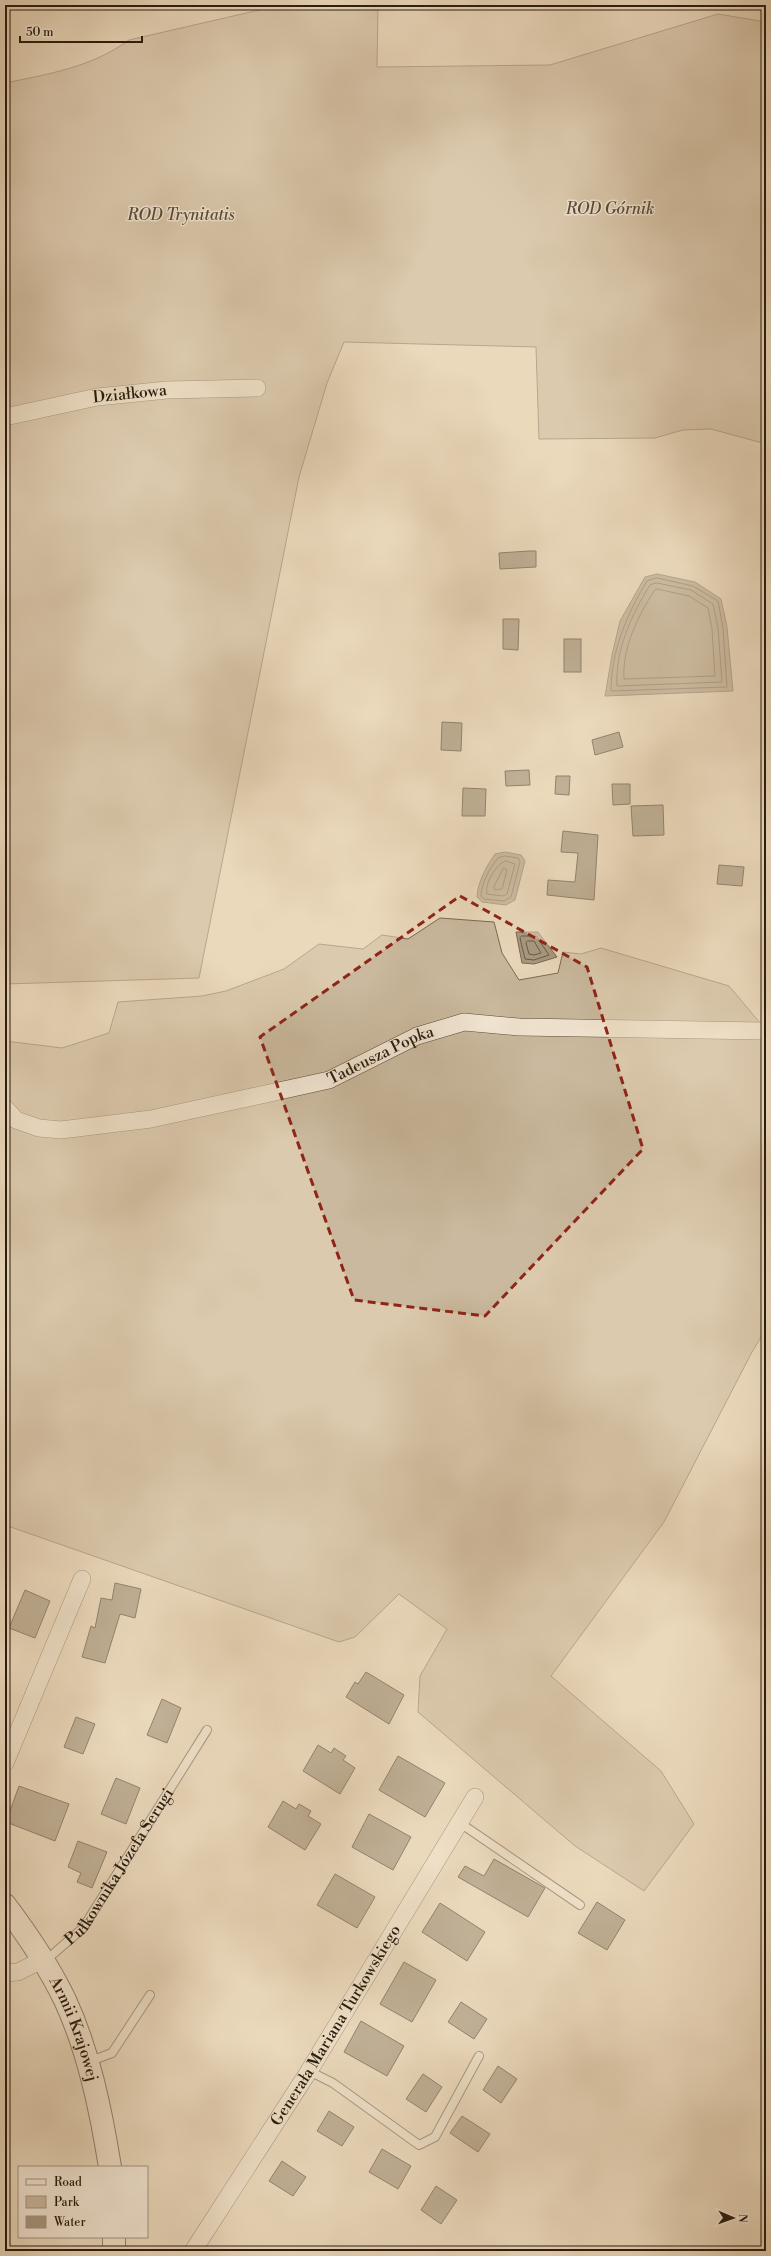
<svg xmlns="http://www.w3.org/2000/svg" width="771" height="2256" font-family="'Libre Bodoni',serif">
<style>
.green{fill:#cab99e;stroke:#796a56}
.water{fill:#a99981;stroke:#756753}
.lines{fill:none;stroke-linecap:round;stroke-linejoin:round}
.shore{stroke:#685a48;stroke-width:1}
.building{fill:#8d7e68;stroke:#281c0e}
.service-casing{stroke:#594b3a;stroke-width:10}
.minor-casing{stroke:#594b3a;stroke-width:18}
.secondary-casing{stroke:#281c0e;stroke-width:24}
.service{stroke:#f2e6d3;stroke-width:8}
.minor{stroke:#f2e6d3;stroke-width:17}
.secondary{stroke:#f2e6d3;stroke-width:22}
.marked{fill:none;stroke:#8f2418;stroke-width:3;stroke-dasharray:8 5;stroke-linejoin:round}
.labels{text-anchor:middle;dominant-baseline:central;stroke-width:3;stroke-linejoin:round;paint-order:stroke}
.park-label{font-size:16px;font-style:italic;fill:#594b39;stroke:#f2e6d3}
.street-label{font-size:16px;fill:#281c0e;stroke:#f2e6d3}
</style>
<rect width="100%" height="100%" fill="#ebd9bc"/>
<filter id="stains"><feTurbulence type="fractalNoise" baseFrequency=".005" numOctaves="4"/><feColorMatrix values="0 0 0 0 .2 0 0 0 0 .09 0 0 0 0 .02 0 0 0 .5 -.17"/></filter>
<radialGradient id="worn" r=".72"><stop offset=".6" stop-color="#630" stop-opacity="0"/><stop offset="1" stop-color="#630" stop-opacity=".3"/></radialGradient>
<g class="green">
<path d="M281,5H378L377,67L550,65L718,14L766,22V444L711,429L683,430L655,438L539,439L536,347L344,342L327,383L299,477L199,978L5,984V83C49,74 92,67 129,40Z"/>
<path d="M440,918L494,922L502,953L519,980L558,973L563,952L581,954L601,948L729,986L766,1030V1329L752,1352L664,1522L551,1676L661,1771L694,1824L644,1891L575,1846L418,1712L420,1676L447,1629L399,1594L355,1637L339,1642L5,1525V1041L62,1048L109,1033L118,1002L202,996L226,991L284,969L319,944L363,949L382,935L408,939Z"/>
</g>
<g class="water">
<path d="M657,574L695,582L721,599L727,627L733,691L605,696L612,655L620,621L645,577Z"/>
<path d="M505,852L521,855L525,861L515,900L506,905L482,902L477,897C478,881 486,867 495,854Z"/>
<path d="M516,932H538L557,957L534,964L522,963Z"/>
</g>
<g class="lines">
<g class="shore">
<path d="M657,578L693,586L718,601L723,628L727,687L611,691C611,651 627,614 647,581Z"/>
<path d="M657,583L691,590L713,604L718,628L722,682L617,686C615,650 632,614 650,585Z"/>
<path d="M657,589L689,596L708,608L712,629L715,676L624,679C622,648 638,616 654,591Z"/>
<path d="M505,856L518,858L520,862L511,897L504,901L484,899L481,896C482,882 489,869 498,858Z"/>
<path d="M506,861L515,864L507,894L503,896L487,894C484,885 496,863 506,861Z"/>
<path d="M504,868L507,870L502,889L495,890L494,887Z"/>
<path d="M522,936H536L549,955L534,960L525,959L520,938Z"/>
<path d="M528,941H534L541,953L534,955L529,954L526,943Z"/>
</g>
</g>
<g class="building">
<path d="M529,551H536V567L500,569L499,553Z"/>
<path d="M503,619H519L518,650L503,649Z"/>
<rect x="564" y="639" width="17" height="33"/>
<path d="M442,722L462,723L461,751L441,750Z"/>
<path d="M619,732L623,747L595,755L592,740Z"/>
<path d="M529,770L530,785L506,786L505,771Z"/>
<path d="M556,776H570L569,795L555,794Z"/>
<path d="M612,784H630V804L613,805Z"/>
<path d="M463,788L486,789L485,816H462Z"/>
<path d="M663,805L664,835L633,836L631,806Z"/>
<path d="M563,831L598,835L594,900L547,895L548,880L575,882L578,853L561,852Z"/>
<path d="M719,865L744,867L742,886L717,884Z"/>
<path d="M115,1583L141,1589L135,1618L120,1614L105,1663L82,1657L91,1626L95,1628L101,1598L112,1600Z"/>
<path d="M25,1590L50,1601L35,1638L9,1628Z"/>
<path d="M366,1672L404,1695L389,1724L346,1697L355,1682L358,1684Z"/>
<path d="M162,1699L181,1708L167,1743L147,1735Z"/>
<path d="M76,1717L95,1724L83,1754L64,1747Z"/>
<path d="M318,1745L331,1753L334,1748L346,1756L343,1760L355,1768L340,1794L303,1771Z"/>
<path d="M398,1756L445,1783L425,1817L379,1790Z"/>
<path d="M116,1778L140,1788L126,1824L101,1814Z"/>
<path d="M19,1786L69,1804L55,1841L6,1822Z"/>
<path d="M283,1801L296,1809L299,1804L311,1811L308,1816L321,1824L305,1850L268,1827Z"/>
<path d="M369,1814L411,1837L393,1870L352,1847Z"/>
<path d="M78,1841L107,1852L92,1888L77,1882L81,1873L68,1867Z"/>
<path d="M494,1859L545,1888L528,1917L458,1877L465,1866L484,1876Z"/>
<path d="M335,1874L375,1897L357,1928L317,1905Z"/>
<path d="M597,1902L625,1920L607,1950L578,1933Z"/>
<path d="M440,1903L485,1932L467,1961L422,1932Z"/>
<path d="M404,1962L436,1980L412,2022L380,2004Z"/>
<path d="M461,2002L487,2019L474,2039L448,2022Z"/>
<path d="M361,2021L404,2046L387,2076L344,2052Z"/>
<path d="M498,2066L517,2079L501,2103L483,2090Z"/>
<path d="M423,2074L442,2087L426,2112L406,2099Z"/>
<path d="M329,2111L354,2127L342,2146L317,2131Z"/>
<path d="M462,2116L490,2134L478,2152L450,2133Z"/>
<path d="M382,2149L411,2166L398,2189L369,2172Z"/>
<path d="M282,2161L306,2177L293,2196L269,2181Z"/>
<path d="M436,2186L457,2200L441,2224L421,2210Z"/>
</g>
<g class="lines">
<defs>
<g id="service">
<path d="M460,1823L580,1905"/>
<path id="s1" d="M44,1959L52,1955L83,1928L207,1730"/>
<path d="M88,2062L112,2053L150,1995"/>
<path d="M309,2071L333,2083L419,2145L435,2137L479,2056"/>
</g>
<g id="minor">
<path id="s2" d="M5,417L97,397L167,390L257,388"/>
<path id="s3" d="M5,1108L16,1120L39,1128L61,1130L151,1119L329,1080L417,1036L464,1022L519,1027L766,1031"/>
<path d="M5,1763L82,1579"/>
<path d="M5,1973L18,1972L42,1960"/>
<path id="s4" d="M193,2251L309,2071L475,1797"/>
</g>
<g id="secondary">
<path id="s5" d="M5,1905C27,1934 49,1967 65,2000C89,2052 101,2111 110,2167"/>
<path d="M114,2237V2251"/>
</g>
</defs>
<use href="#service" class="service-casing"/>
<use href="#minor" class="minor-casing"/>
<use href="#secondary" class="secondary-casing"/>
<use href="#service" class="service"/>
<use href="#minor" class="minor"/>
<use href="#secondary" class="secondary"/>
</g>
<path d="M0 0H771V2256H0ZM460,896L587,967L643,1149L485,1316L354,1300L260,1037Z" fill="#ebd9bc" fill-opacity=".55" fill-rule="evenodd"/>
<path class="marked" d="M460,896L587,967L643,1149L485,1316L354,1300L260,1037Z"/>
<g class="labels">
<g class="park-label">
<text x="610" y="209">ROD Górnik</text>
<text x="181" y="215">ROD Trynitatis</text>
</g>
<g class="street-label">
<text stroke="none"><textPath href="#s2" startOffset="127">Działkowa</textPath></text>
<text stroke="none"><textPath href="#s3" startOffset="393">Tadeusza Popka</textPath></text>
<text stroke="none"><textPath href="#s1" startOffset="121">Pułkownika Józefa Serugi</textPath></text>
<text stroke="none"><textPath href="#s4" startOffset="267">Generała Mariana Turkowskiego</textPath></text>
<text stroke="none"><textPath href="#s5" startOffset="143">Armii Krajowej</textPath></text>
</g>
</g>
<rect width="771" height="2256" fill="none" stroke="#ebd9bc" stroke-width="20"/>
<rect x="6" y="6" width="759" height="2244" fill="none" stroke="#281c0e" stroke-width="2"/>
<rect x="10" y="10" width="751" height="2236" fill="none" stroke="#281c0e"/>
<rect x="18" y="2166" width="130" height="72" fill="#f2e6d3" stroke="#a19584"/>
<rect x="26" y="2179" width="20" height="6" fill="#f2e6d3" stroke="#a19584"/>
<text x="54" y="2186" font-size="12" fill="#281c0e">Road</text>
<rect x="26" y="2196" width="20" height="12" fill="#cab99e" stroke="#a19584"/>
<text x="54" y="2206" font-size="12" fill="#281c0e">Park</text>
<rect x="26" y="2216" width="20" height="12" fill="#a99981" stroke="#a19584"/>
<text x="54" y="2226" font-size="12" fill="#281c0e">Water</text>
<g transform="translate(733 2218) rotate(92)" stroke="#f2e6d3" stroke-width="3" paint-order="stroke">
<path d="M0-3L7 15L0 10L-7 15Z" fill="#281c0e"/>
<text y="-6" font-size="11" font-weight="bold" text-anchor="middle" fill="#281c0e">N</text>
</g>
<path d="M20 36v6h122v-6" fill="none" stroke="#281c0e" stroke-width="2"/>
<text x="26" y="36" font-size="12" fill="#281c0e" stroke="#f2e6d3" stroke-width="3" paint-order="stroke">50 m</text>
<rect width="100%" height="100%" filter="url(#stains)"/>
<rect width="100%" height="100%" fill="url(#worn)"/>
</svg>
